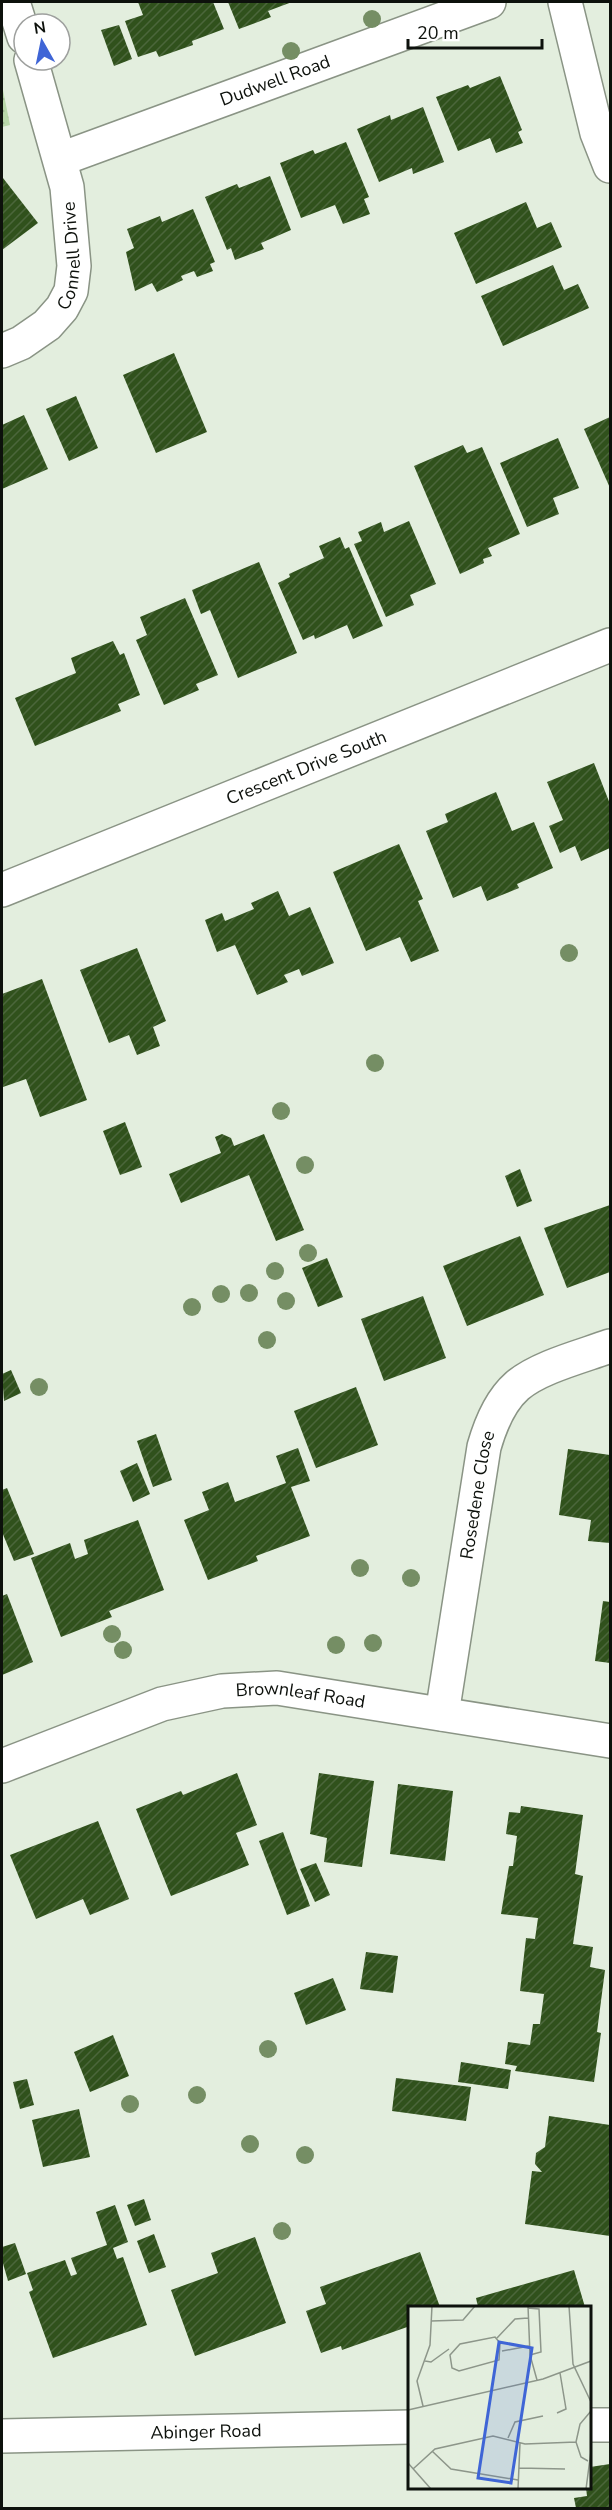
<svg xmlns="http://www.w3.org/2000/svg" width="612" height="2510" font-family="'Nunito Sans',sans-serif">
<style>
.grass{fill:url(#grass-dots)}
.building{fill:url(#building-hatch)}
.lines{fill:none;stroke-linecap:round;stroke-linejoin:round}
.minor-casing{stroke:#8a9485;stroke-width:36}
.minor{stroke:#fff;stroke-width:33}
.tree{fill:#758e64}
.labels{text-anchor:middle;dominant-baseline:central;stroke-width:6;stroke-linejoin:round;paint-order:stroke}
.street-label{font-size:18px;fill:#0d110c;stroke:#fff}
.inset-road{fill:none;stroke:#8d968a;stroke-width:1.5}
.view{fill:#3f65d6;fill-opacity:0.15;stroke:#3f65d6;stroke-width:3}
.inset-edge{fill:none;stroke:#0d110c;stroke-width:3}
</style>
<defs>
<pattern id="grass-dots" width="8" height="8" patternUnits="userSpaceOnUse" patternTransform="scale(1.5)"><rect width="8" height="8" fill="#b9d8aa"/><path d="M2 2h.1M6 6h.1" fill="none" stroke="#9eb891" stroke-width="1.8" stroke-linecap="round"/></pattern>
<pattern id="building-hatch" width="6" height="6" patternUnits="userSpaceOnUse" patternTransform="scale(1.5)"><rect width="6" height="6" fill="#30511c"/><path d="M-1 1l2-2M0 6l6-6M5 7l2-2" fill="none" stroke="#4b663b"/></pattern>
</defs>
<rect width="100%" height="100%" fill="#e3eede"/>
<path class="grass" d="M2,85L10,125L2,127Z"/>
<g class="building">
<path d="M138,2H213L224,29L192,41L193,45L159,57L156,51L138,57L125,21L143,15Z"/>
<path d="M228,2H292L268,11L271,17L239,29Z"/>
<path d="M119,25L132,59L114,66L101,30Z"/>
<path d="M500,76L522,130L518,132L523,143L496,153L490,138L458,151L436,97L468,85L470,88Z"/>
<path d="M423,107L444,162L413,174L412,168L379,182L357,129L390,115L391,120Z"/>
<path d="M346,142L369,197L364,199L370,214L343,224L335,205L301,218L280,163L313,150L315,154Z"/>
<path d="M270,176L291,230L261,243L264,249L235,260L231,248L227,250L205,197L237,184L239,188Z"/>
<path d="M3,178L38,223L2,250V179Z"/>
<path d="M526,202L537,228L551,222L562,247L476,284L454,233Z"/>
<path d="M193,209L215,262L210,264L213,271L197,277L194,271L181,276L183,280L157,292L152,283L135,291L126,252L134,248L127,229L160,216L162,222Z"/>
<path d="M553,265L564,290L578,284L589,308L503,346L481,296Z"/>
<path d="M174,353L207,432L156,453L123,375Z"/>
<path d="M76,396L98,448L69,461L46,409Z"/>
<path d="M24,415L48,469L2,489V425Z"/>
<path d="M610,417V488L584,429Z"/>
<path d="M558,438L579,488L553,498L559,514L527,527L500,463Z"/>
<path d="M463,445L467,453L482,447L520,534L488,548L492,556L483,559L484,563L460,574L414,466Z"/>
<path d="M409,521L436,584L410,595L414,605L386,617L354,544L362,541L358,532L381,522L384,532Z"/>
<path d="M340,537L345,549L349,547L383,626L353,639L347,625L315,639L314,635L303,640L278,583L290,577L289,574L324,558L319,546Z"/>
<path d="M259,562L297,653L238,678L210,610L201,614L192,590Z"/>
<path d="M185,598L218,675L196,684L199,690L164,705L136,640L147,635L140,617Z"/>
<path d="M113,641L120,655L124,653L140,695L118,704L121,711L35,746L15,698L76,673L71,658Z"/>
<path d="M594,763L610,804V848L581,861L575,846L560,853L549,826L563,820L547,782Z"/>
<path d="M496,792L512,831L534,822L553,868L517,884L519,888L487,901L481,886L453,898L426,831L448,822L445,814Z"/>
<path d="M399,844L423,899L418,901L439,951L411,962L400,937L366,951L333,872Z"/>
<path d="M278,891L289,916L310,907L334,963L302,976L299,969L284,975L288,982L257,995L235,945L217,952L205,920L222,913L225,921L254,909L251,903Z"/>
<path d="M137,948L166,1021L153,1027L160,1046L137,1055L129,1035L109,1043L80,970Z"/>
<path d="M42,979L87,1100L40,1117L26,1079L3,1087L2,1083V994Z"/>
<path d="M125,1122L142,1167L120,1175L103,1131Z"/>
<path d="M222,1134L231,1138L234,1146L264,1134L304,1230L276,1241L249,1175L181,1203L169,1174L221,1153L215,1137Z"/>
<path d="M520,1169L532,1201L517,1207L505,1176Z"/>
<path d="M610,1205V1272L567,1288L544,1228Z"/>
<path d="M520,1236L544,1295L467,1326L443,1266Z"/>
<path d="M327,1258L343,1297L318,1307L302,1268Z"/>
<path d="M423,1296L446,1358L384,1381L361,1319Z"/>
<path d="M11,1370L21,1393L4,1401L2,1374Z"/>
<path d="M356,1387L378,1445L316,1468L294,1411Z"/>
<path d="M156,1434L172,1480L153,1487L137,1441Z"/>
<path d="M298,1448L310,1481L291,1487L310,1536L256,1556L258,1561L208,1580L184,1520L209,1510L202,1492L228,1482L235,1502L286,1483L276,1456Z"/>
<path d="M568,1449L610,1455V1543L588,1541L591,1520L559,1515Z"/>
<path d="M137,1463L150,1494L133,1502L120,1471Z"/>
<path d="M7,1488L34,1554L14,1561L2,1532V1490Z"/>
<path d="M138,1520L164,1590L109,1611L112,1617L61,1637L31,1558L70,1543L75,1559L88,1554L84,1540Z"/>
<path d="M7,1594L33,1662L2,1675V1596Z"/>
<path d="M603,1601L610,1602V1663L595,1661Z"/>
<path d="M237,1773L257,1825L236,1833L249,1865L171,1896L136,1809L181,1791L183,1795Z"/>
<path d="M319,1773L374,1781L362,1867L324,1862L327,1838L310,1834Z"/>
<path d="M398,1784L453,1791L445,1861L390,1854Z"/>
<path d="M521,1806L583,1815L575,1874L583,1876L573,1944L593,1947L590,1967L605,1970L597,2032L601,2033L594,2082L515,2071L517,2066L505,2064L508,2042L530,2045L533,2024H540L544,1994L520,1991L526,1938L535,1939L538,1918L501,1914L509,1866H513L517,1836L506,1834L509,1812L520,1813Z"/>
<path d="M98,1821L129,1899L90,1915L83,1899L36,1919L10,1855Z"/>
<path d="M283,1832L310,1906L287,1915L259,1841Z"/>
<path d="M316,1863L330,1895L315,1902L300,1869Z"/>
<path d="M366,1952L398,1956L393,1993L360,1989Z"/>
<path d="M333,1978L346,2010L306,2025L294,1993Z"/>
<path d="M113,2035L129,2076L90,2092L74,2052Z"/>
<path d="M461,2062L511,2070L508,2089L458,2082Z"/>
<path d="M396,2078L471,2087L466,2121L392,2111Z"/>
<path d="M27,2079L34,2105L20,2109L13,2082Z"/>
<path d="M79,2109L90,2157L43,2167L32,2120Z"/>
<path d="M549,2116L610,2125V2236L525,2224L532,2171L542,2172L535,2164L536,2153L545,2147Z"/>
<path d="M144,2199L151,2220L135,2226L127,2205Z"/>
<path d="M115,2205L128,2242L113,2248L117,2259L123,2257L147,2325L53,2358L29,2292L33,2290L27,2273L65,2260L71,2276L77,2274L71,2258L107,2245L96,2212Z"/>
<path d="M154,2234L166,2267L149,2273L137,2241Z"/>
<path d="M255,2237L286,2323L195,2356L171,2290L218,2273L211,2253Z"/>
<path d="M15,2243L26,2274L8,2281L2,2260V2247Z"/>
<path d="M420,2252L440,2307H410V2326L342,2350L341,2346L321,2353L306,2311L326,2304L320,2287Z"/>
<path d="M574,2270L585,2307H478L476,2298Z"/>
<path d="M610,2464V2508H576L574,2498L587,2496L586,2488H590V2467Z"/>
</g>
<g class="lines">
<defs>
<g id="minor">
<path d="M13,2L24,37"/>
<path d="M565,2L597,133L610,166"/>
<path id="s1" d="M61,159L489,2"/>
<path id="s2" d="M2,351L21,343L47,325L62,308L71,291L74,266L67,187L31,60"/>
<path id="s3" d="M2,890L610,645"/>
<path id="s4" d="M442,1714L484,1447C490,1426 500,1401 517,1386C539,1367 583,1356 610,1346"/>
<path id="s5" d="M2,1766L162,1704L222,1691L277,1688L610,1741"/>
<path d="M590,2425H610"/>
<path id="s6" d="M2,2436L410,2427"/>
</g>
</defs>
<use href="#minor" class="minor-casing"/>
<use href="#minor" class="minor"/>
</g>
<g class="tree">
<circle cx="372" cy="19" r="9"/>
<circle cx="291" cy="51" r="9"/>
<circle cx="569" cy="953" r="9"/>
<circle cx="375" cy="1063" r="9"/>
<circle cx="281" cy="1111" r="9"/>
<circle cx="305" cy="1165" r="9"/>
<circle cx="308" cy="1253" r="9"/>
<circle cx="275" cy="1271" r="9"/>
<circle cx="249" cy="1293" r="9"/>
<circle cx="221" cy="1294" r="9"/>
<circle cx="286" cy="1301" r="9"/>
<circle cx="192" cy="1307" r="9"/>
<circle cx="267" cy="1340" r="9"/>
<circle cx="39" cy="1387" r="9"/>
<circle cx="360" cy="1568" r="9"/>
<circle cx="411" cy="1578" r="9"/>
<circle cx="112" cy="1634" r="9"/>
<circle cx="373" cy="1643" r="9"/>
<circle cx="336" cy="1645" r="9"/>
<circle cx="123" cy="1650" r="9"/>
<circle cx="268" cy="2049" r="9"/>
<circle cx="197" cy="2095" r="9"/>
<circle cx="130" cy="2104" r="9"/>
<circle cx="250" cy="2144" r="9"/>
<circle cx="305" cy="2155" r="9"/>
<circle cx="282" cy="2231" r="9"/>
</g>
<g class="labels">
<g class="street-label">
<text stroke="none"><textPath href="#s1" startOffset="228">Dudwell Road</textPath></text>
<text stroke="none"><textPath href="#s2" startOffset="129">Connell Drive</textPath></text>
<text stroke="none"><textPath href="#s3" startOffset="328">Crescent Drive South</textPath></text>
<text stroke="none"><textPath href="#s4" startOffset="222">Rosedene Close</textPath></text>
<text stroke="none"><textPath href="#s5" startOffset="312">Brownleaf Road</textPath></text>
<text stroke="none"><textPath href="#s6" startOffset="204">Abinger Road</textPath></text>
</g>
</g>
<g transform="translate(408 2306)">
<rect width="183" height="183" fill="#e3eede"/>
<path class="inset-road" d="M120,0L122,49L129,74M161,0L165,58L183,96M120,2L131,3L133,46L122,49M23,15L55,14L67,0M87,31L92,37L91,54L51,65L44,62L42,49L52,38ZM89,32L107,13L120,12M94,45L121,40M17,55L23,56L41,43M15,100L9,75L22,39L24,0M0,104L135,73L183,55M149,107L158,103L152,67M100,132L107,116L135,110M24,145L43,163L110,174M180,155L173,151L168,136L172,118L183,105M0,157L23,183M111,162L157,163M5,163L27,143L85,130L117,138L168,136M110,183L112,137M178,183L183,145"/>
<path class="view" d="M91,36L124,42L103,177L70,172Z"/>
<rect width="183" height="183" class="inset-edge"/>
</g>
<rect width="612" height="2510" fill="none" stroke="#0d110c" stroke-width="6"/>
<g transform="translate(42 42) rotate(351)"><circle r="28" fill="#ffffff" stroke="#9ea09e" stroke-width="1.5"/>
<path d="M0-4.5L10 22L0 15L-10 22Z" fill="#3f65d6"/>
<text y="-9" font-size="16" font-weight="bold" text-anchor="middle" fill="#0d110c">N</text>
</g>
<path d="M408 39v9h134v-9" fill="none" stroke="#0d110c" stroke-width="3"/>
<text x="417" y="39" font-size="18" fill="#0d110c" stroke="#ffffff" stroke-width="4.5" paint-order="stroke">20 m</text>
</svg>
